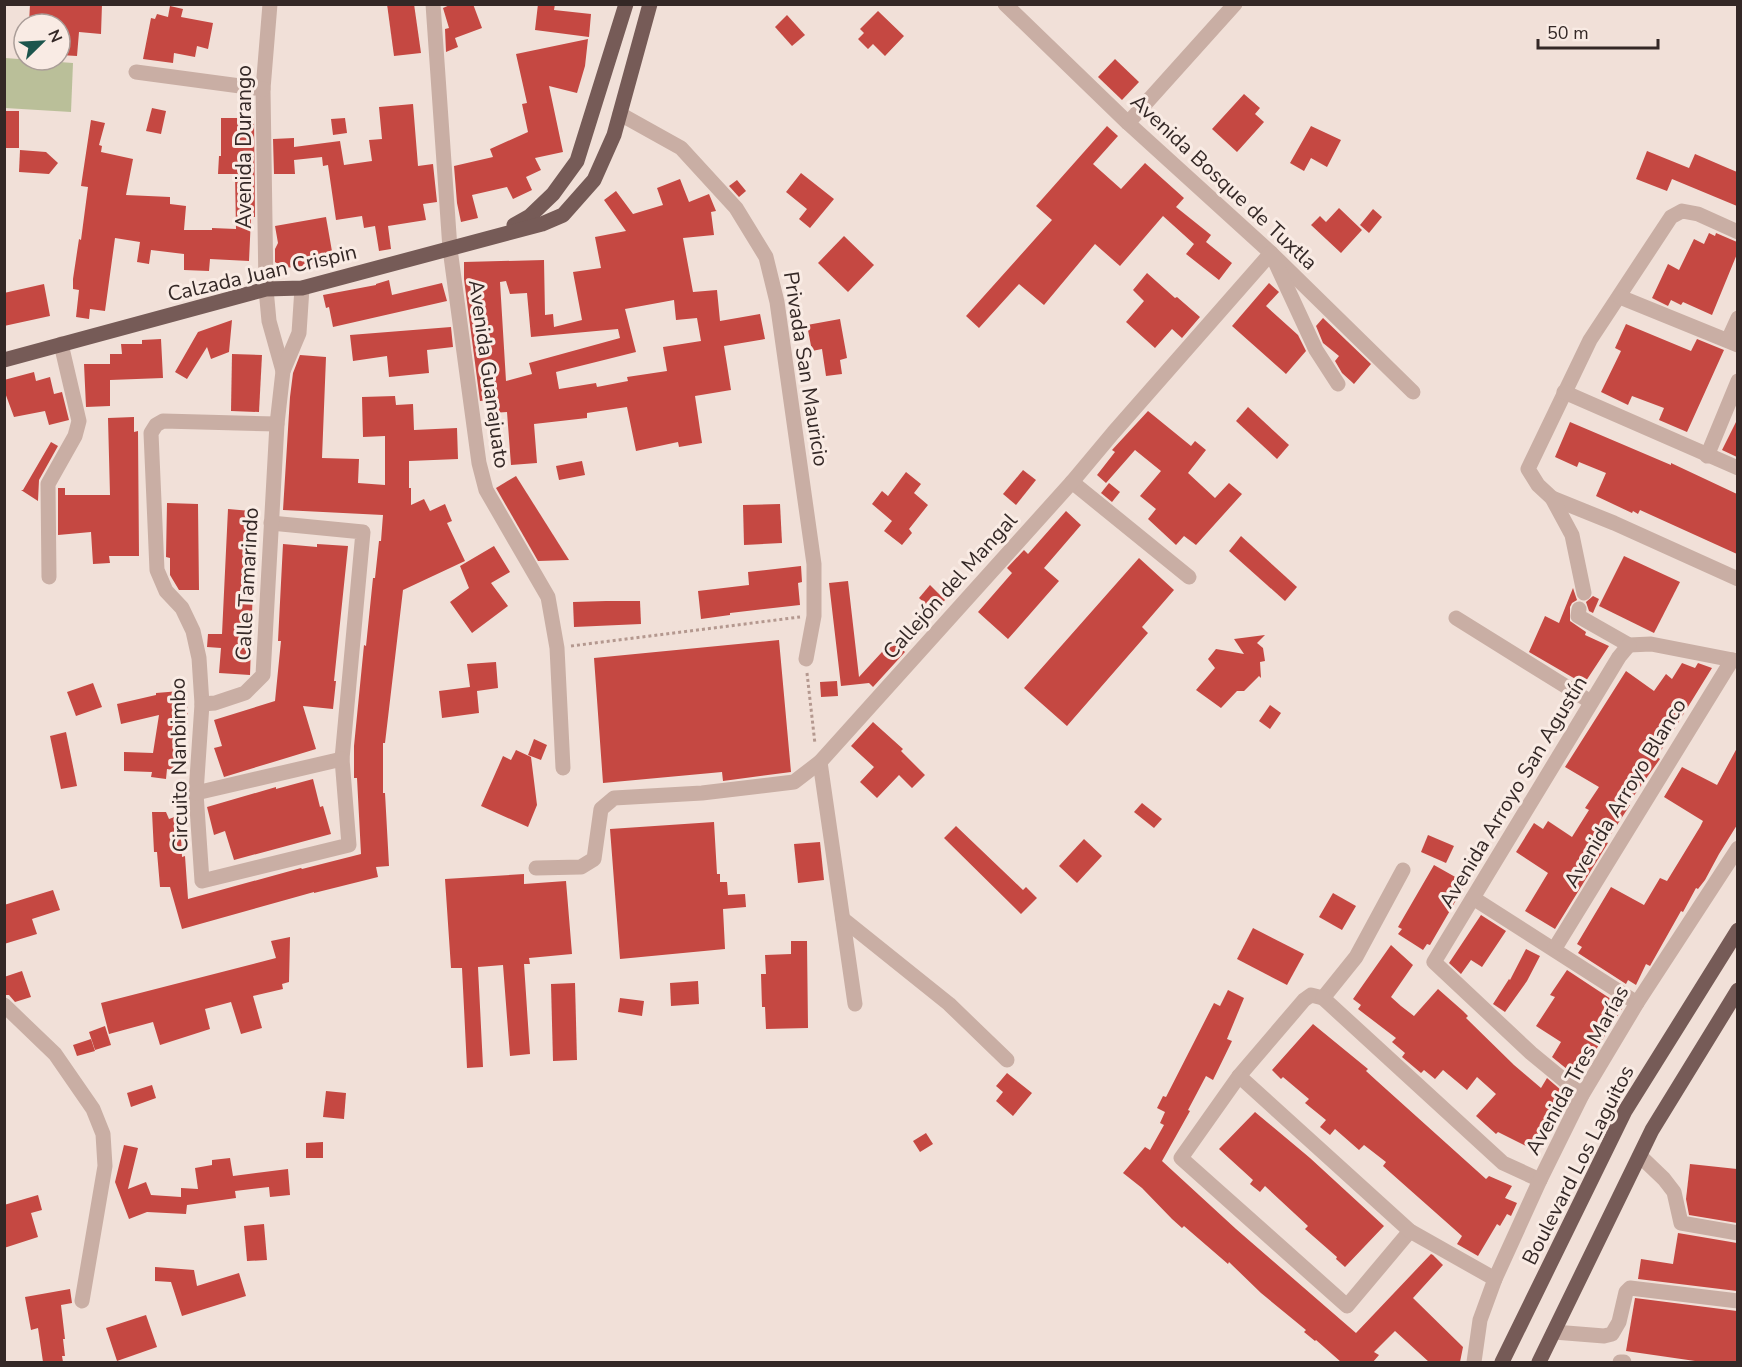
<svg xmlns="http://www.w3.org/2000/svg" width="1742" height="1367" font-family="'Nunito Sans',sans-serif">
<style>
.green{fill:#babf99}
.building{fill:#c54842;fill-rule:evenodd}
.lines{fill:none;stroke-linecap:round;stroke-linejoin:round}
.path{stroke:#b4988f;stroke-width:3;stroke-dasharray:3 3;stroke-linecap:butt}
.minor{stroke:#c9aea4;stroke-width:15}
.major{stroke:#765b57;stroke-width:15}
.labels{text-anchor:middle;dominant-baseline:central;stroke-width:6;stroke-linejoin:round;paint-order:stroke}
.street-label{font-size:21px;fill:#342826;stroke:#f9ebe4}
</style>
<rect width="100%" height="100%" fill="#f1e0d8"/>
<path class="green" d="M5,58L73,63L71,112L5,108Z"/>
<g class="building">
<path d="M30,4H102L101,34L79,32L77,56L60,55V24H29Z"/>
<path d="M387,4H414L421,53L394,56Z"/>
<path d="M452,4H473L482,28L455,38L458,47L446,52L445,29L449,28L443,8Z"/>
<path d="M538,4H555L554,10L591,14L589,37L535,30Z"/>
<path d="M170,6L183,9L181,17L213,23L208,49L197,46L195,57L174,53L173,63L143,59L151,18L155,19L157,14L168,17Z"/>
<path d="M878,11L904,36L885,56L873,44L868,49L858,39L864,33L860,29Z"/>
<path d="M787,15L805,35L792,46L775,27Z"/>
<path d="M588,39L585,66L577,93L549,86L563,152L535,158L541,170L526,177L532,190L513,199L507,187L472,195L478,218L461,222L457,203L454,166L493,157L490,149L528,132L522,104L527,103L516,54Z"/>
<path d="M1115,59L1139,82L1122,100L1098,77Z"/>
<path d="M1244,94L1260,108L1255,114L1264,122L1237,152L1212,129Z"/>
<path d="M413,104L418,166L433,164L437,202L423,204L426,220L388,226L391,249L379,251L375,226L364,228L362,216L336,220L328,165L323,166L322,157L294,160L295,174H274L273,139L294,138V147L340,141L344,165L372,161L369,140L382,139L379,107Z"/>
<path d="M152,108L166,111L161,134L146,131Z"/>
<rect x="4" y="111" width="15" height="37"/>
<path d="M221,118H254L255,217H251L249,261L210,259L209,271L184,270V254L151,250L149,264L137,262L140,242L115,238L105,311L90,309L89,319L76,317L79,290L73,289V279L79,239L81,240L88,187L81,186L91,120L105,123L99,145L102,146L101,152L133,159L126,195L170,197V204L186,206L184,230H212V228L236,229L235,174H218L219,156H221Z"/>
<path d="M345,118L347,133L333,135L331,119Z"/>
<path d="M1107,126L1118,136L1093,164L1121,189L1145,163L1184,198L1176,207L1211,235L1206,242L1232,263L1219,280L1186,254L1194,244L1163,216L1120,266L1095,244L1044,305L1019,284L979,328L966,316L1052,220L1036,206Z"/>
<path d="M1311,126L1341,140L1327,167L1311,158L1304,171L1290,163Z"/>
<path d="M20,150L46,152L58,163L49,174L19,172Z"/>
<path d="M1647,151L1689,168L1695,154L1737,172V206L1672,179L1667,191L1636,179Z"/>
<path d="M801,173L834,199L810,228L799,219L807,209L786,192Z"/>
<path d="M680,179L689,202L709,194L716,211L711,212L714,235L683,238L693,292L717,290L720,321L760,314L765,339L724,346L731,390L695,396L702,443L679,447L678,442L636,451L627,407L587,413V418L534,424L537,463L511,465L507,412L492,413L491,400L480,401L464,279V262L544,260L545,315L553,314L554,327L582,320L573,272L601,268L595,237L626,231L604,200L616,191L633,214L663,205L657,188ZM506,281L510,294L527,293L531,337L618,329L620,338L529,363L532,374L506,381L500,282ZM674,300L676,320L697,318L701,341L663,347L667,371L627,377L628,381L597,387L596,383L559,389L556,372L636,352L625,309Z"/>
<path d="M737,180L746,191L739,197L729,186Z"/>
<path d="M1339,208L1362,230L1341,253L1311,225L1320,216L1326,222Z"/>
<path d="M1373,209L1382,217L1369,233L1360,225Z"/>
<path d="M326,217L333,257L312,260L313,265L284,268L275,262V249L278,243L275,226Z"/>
<path d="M1709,233L1715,236L1716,233L1737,242V254L1712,315L1683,302L1681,305L1671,300L1668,306L1652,298L1668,264L1679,270L1694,239L1704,244Z"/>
<path d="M844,236L874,265L848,292L818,263Z"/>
<path d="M1147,273L1175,298L1177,297L1200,317L1182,338L1172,329L1155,348L1126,322L1144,301L1133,290Z"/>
<path d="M389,280L392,295L442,283L447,301L333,327L329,307L326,308L323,295L376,285V284Z"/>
<path d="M1269,283L1279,292L1266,306L1298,335L1306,351L1286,374L1232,326Z"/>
<path d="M44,284L50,316L4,326V293Z"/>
<path d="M1323,318L1371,364L1354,384L1342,373L1335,361L1339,356L1323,343L1316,326Z"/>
<path d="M840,319L847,358L840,360L842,374L826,376L822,349L812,351L807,325Z"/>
<path d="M232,320L229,352L211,359L207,347L187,379L175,372L198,332Z"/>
<path d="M1626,324L1691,351L1697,339L1724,350L1687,432L1659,420L1664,408L1632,396L1628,405L1601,392L1621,351L1615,348Z"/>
<path d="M451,327L453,347L427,350L429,373L389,377L387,356L353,361L350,335Z"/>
<path d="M161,339L163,378L110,380V406L86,407L84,364H110V354H122L121,344H142V340Z"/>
<path d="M232,354L262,355L259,412L231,411Z"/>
<path d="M300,355L326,357L322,458L359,459L358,483L385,485V436L363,437L362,397L395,396L396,405L413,404L414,430L457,428L458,459L409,461V488H411V505L424,499L430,511L445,504L452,521L447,523L465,561L403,590L385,743H383V793H385L389,866L376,867L378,877L314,893V892L182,929L170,887H160L157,852H154L152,812H166L169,819L180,815L182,857L185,856L188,899L301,868L302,869L361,854L357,778H354V746L364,645L366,646L373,578H375L379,541H381L383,515L283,510L290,397L293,373Z"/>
<path d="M34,372L36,381L50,377L54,394L62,392L69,420L49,425L45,411L14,417L4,390V380Z"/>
<path d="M1248,407L1289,445L1277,459L1236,421Z"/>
<path d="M1148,411L1191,446L1195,441L1206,450L1188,473L1215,498L1229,483L1242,494L1196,545L1184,536L1176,545L1148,519L1156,509L1140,496L1161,471L1135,450L1106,483L1097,475L1115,452L1112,450Z"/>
<path d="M134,417V432L138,431L139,556H109L110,563L93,564L91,532L58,535V488H65V495H110L108,418Z"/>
<path d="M1737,420V457L1722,450Z"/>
<path d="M1570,422L1671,465V463L1737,494V554L1640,510L1638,514L1633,511L1632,513L1596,496L1606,473L1579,462L1577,467L1555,457Z"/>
<path d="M51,442L58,446L39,480L38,501L21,490H23Z"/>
<path d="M582,461L585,475L559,480L556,466Z"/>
<path d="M1023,470L1036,480L1016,505L1003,494Z"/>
<path d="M906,472L921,484L914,493L928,505L909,529L912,533L902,545L884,531L892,521L872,504L882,491L888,496Z"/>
<path d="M516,476L569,560L538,561L496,488Z"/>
<path d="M1109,483L1120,492L1112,502L1101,493Z"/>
<path d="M167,503L198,504L199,590H179L170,575V558L166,557Z"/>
<path d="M780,504L782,543L744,545L743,505Z"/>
<path d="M228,509L251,511L250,524L255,525L250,584H253L250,675L219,673L221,648L207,647L208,634H222Z"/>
<path d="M1066,511L1081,525L1044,568L1059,581L1008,639L978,612L1012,573L1007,568L1024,550L1028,554Z"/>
<path d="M1241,536L1297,587L1285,601L1229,551Z"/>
<path d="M283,544L317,547V544L348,546L334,681H336L333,709L303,706L316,749L224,777L214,748L222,746L214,720L275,701L281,641H278Z"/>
<path d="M494,546L510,572L491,583L508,606L472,633L450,602L469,588L460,566Z"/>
<path d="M1624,556L1680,582L1654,633L1599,606Z"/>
<path d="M1139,558L1174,590L1142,627L1148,633L1067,726L1024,688Z"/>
<path d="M801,566L802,582L798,583L800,605L730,613V615L701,619L698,591L749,585L748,572Z"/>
<path d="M848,581L859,677L893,640L905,652L873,687L869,683L841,686L829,583Z"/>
<path d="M930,585L945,600L935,612L919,598Z"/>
<path d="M1573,588L1577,600L1572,603L1570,607V621L1586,632L1585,635L1609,646L1584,684L1529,652L1545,616L1559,623Z"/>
<path d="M1593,596L1599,599L1593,613L1589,611L1586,602Z"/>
<path d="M606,601H640L641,624L574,627L573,602Z"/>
<path d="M1265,635L1257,643L1263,648L1265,661L1260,662L1261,678L1259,676L1244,691H1237L1221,708L1196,690L1215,668L1208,659L1216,649L1244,654L1234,639Z"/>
<path d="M779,640L791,772L723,781L722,772L603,783L594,658Z"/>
<path d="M496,662L498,688L477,691L479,713L442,718L439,691L470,687L467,664Z"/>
<path d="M1682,663L1695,668L1698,663L1712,668L1657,757L1660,759L1628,804L1630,805L1606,842L1608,843L1555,929L1525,911L1548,873L1516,852L1534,823L1543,829L1548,821L1572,837L1589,810L1585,808L1599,787L1565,767L1626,671L1654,691L1666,674L1672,679Z"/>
<path d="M837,681L838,696L821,697L820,682Z"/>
<path d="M93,683L102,707L76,716L67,692Z"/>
<path d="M180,691L181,704H187L188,718L179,719L180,771L167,769L166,779L151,777L152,772L124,771V752L153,753L159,715L121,724L117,704L156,695V693Z"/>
<path d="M1270,705L1281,713L1270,729L1259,721Z"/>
<path d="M873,722L903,749L901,751L925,775L912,788L899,775L877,798L860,782L874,767L851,746Z"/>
<path d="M66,732L77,786L61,789L50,736Z"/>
<path d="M534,739L547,745L541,760L528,755Z"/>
<path d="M1737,748V825L1719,854L1705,880L1698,889L1696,888L1683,912L1681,911L1650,966L1646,964L1636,985L1628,980L1626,984L1578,953L1582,947L1577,944L1611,887L1644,905L1660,878L1667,881L1700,827L1703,821L1664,797L1682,767L1717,785Z"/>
<path d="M516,750L531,757L537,805L528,827L481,806L503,756L511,760Z"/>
<path d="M313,779L320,807L323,806L331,834L234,860L225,831L214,835L207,807L276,787V789Z"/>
<path d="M1142,803L1162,819L1154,828L1134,812Z"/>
<path d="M714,822L717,874H720V882H727L728,895L745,894L746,907L723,909L725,949L620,959L610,829Z"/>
<path d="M956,826L1023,890L1026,887L1037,898L1021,914L944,838Z"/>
<path d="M1428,835L1454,846L1446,863L1421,852Z"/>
<path d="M1084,839L1102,856L1077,883L1059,866Z"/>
<path d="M820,842L824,880L798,883L794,844Z"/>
<path d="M1434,865L1466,883L1430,945L1427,944L1423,950L1398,934L1402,929L1398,927Z"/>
<path d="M524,874V884L566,881L572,954L529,958L530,964H524L530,1054L510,1056L503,965L478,967L483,1067L467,1068L462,968H451L445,879Z"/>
<path d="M53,890L60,910L32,919L37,934L4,944V905Z"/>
<path d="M1333,893L1356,906L1342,930L1319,917Z"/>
<path d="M1481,915L1506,931L1482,967L1471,960L1461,974L1449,963Z"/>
<path d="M1253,928L1304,954L1287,985L1237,959Z"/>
<path d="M290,937L289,982L282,984L283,989L253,996L262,1028L241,1034L231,1002L205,1009L210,1029L160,1045L153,1022L109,1034L101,1003L276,958L271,941Z"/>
<path d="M791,941H807L808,1028L766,1029L765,1007H762L761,974H766L765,955L791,954Z"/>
<path d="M1391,945L1413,965L1391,997L1401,1006L1414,1016L1438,989L1463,1011L1468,1016L1466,1018L1514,1065L1541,1088L1547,1078L1562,1091L1558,1098L1567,1103L1538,1152L1498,1132L1496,1134L1476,1116L1496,1094L1477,1077L1467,1090L1443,1070L1435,1079L1424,1070L1421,1073L1402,1057L1405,1053L1392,1042L1396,1038L1358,1009L1361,1005L1353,999Z"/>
<path d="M1526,949L1540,956L1527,981L1505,1012L1493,1004L1509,979L1510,980Z"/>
<path d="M1567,970L1623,1007L1578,1078L1552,1057L1561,1042L1536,1026L1555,997L1550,995Z"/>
<path d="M22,971L31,997L15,1002L9,995H4V977Z"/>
<path d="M698,981L699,1004L671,1006L670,983Z"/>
<path d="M575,983L577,1060L553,1061L551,984Z"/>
<path d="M1228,990L1244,998L1227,1039L1232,1041L1213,1080L1206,1076L1188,1110L1190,1111L1162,1161L1236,1229L1356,1333L1431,1254L1433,1255L1443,1265L1413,1298L1463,1347L1460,1362H1429L1395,1331L1374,1352L1379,1355L1373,1362H1341L1316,1340L1315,1341L1304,1332L1306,1330L1261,1293L1229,1262L1228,1264L1184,1226L1182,1228L1172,1219L1142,1188L1123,1173L1145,1147L1150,1150L1164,1125L1160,1123L1165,1112L1157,1108L1163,1096L1166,1097L1214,1003L1220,1006Z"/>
<path d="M620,998L644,1001L642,1016L618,1012Z"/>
<path d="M1313,1024L1368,1069L1366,1071L1377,1081L1486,1179L1489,1176L1512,1186L1505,1198L1517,1203L1511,1216L1507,1214L1500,1226L1497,1224L1478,1256L1457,1244L1462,1236L1383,1166L1386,1162L1364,1145L1359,1150L1335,1129L1330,1135L1320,1127L1326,1120L1305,1103L1309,1099L1283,1077L1281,1079L1272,1070Z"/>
<path d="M105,1026L111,1045L95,1050L89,1032Z"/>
<path d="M91,1039L95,1051L77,1056L73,1045Z"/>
<path d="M1007,1073L1032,1093L1013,1116L996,1101L1003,1092L996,1086Z"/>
<path d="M152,1085L156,1098L131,1107L127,1093Z"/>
<path d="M326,1091L346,1093L344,1119L323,1117Z"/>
<path d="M1255,1112L1310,1158L1384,1226L1345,1267L1336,1259L1337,1257L1305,1229L1308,1226L1265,1186L1260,1192L1250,1184L1253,1180L1219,1149Z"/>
<path d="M926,1133L933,1144L920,1152L913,1141Z"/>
<path d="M323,1142V1158H306V1143Z"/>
<path d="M124,1145L138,1148L128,1189L146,1182L151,1195L181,1197V1188L198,1189L195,1168L212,1165V1160L230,1158L233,1176L288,1169L290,1195L270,1197L269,1187L235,1191L236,1198L187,1205L186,1214L147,1212L129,1219L115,1182Z"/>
<path d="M1690,1164L1737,1169V1223L1689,1215L1686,1199Z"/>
<path d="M38,1195L42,1210L31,1213L38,1237L4,1248V1205Z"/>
<path d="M264,1224L267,1260L247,1261L244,1226Z"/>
<path d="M1678,1233L1737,1243V1291L1638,1279L1641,1259L1673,1264Z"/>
<path d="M155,1267L194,1270L197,1286L239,1273L246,1296L182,1316L171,1282L155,1281Z"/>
<path d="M70,1289L72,1303L61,1305L65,1339H63L65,1356H62L63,1362H43L38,1328L31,1330L25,1297Z"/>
<path d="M1635,1298L1737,1311V1362H1702L1626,1351Z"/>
<path d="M146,1315L157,1347L117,1361L106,1328Z"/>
</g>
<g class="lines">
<g class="path">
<path d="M571,646L800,617"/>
<path d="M807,673L815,744"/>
</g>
<g class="minor">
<path d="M270,4L263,89L266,289L269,321L283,371"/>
<path d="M433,4L450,249L479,463L486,490L548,597L557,648L563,768"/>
<path d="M1005,4L1128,123L1271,253L1413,392"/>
<path d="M136,72L263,89"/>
<path d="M620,114L681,148L736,208L766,257L777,302L814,564V616L806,659"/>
<path d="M1128,123L1235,4"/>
<path d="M1738,232L1698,214L1682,211L1671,217L1590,340L1528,469L1538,485L1552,498L1614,523L1738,579"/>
<path d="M1620,297L1738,345"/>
<path d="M1728,340L1738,318"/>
<path d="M1564,392L1738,468"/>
<path d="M1707,456L1738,381"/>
<path d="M1072,482L1189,577"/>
<path d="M1552,498L1572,535L1584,593"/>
<path d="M271,523L363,532L342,759L349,845L202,881L196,793L202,704L199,658L193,631L182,608L166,591L157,570L151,433L156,425L163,421L277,424"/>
<path d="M49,577L48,484L75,436L79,421L61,344"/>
<path d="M1579,609L1578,616L1629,645L1651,644L1738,661"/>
<path d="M1456,618L1591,702"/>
<path d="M202,704L215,703L245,693L263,675L277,424L283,371L299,333L302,288"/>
<path d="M820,762L855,1004"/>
<path d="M196,793L342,759"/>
<path d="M536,868L581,867L594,859L601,809L614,798L702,793L794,782L820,762L1072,482L1113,433L1271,253L1316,350L1338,384"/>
<path d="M1403,870L1356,957L1323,998L1311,995L1304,1000L1239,1076L1181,1158L1347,1306L1410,1231"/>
<path d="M1473,898L1637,1003"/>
<path d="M843,919L949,1004L1007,1060"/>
<path d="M1555,948L1732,660"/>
<path d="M1323,998L1503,1163L1540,1180"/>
<path d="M4,1005L55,1054L93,1109L103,1134L105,1166L82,1301"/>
<path d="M1239,1076L1410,1231L1495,1279"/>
<path d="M1582,1095L1531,1053L1434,962L1619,657L1629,645"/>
<path d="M1640,1156L1664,1179L1674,1192L1681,1223L1738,1233"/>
<path d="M1554,1332L1604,1336L1612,1334L1619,1322L1626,1292L1630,1288L1738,1301"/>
<path d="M1474,1362L1480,1320L1495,1279L1540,1180L1582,1095L1637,1003L1738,848"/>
<path d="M1620,1362H1624"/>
</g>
<g class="major">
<path d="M514,225L530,216L553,194L577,161L626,4"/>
<path d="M4,360L266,289L302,288L542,224L563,215L594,180L614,135L650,4"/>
<path d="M1502,1362L1625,1111L1738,930"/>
<path d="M1539,1362L1652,1130L1738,990"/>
</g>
</g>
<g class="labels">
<g class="street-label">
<text transform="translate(244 147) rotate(-90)">Avenida Durango</text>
<text transform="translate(1224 182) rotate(43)">Avenida Bosque de Tuxtla</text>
<text transform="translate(262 273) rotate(-13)">Calzada Juan Crispin</text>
<text transform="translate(806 369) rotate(81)">Privada San Mauricio</text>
<text transform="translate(489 374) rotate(82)">Avenida Guanajuato</text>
<text transform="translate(247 584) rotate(-87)">Calle Tamarindo</text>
<text transform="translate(950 586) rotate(-48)">Callejón del Mangal</text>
<text transform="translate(179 765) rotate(-91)">Circuito Nanbimbo</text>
<text transform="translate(1513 792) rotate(-59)">Avenida Arroyo San Agustín</text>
<text transform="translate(1625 793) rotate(-59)">Avenida Arroyo Blanco</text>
<text transform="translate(1577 1070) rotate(-61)">Avenida Tres Marías</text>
<text transform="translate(1578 1165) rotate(-63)">Boulevard Los Laguitos</text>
</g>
</g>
<rect width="1742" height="1367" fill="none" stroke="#342826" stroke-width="12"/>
<g transform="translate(42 42) rotate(66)"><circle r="28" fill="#f9ebe4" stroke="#aa9d98" stroke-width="1.5"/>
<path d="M0-4.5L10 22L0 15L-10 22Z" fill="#1c554d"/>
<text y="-9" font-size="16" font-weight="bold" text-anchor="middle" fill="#342826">N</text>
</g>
<path d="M1538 39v9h120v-9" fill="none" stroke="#342826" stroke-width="3"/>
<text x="1547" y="39" font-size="18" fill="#342826" stroke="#f9ebe4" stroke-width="4.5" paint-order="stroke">50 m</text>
</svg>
